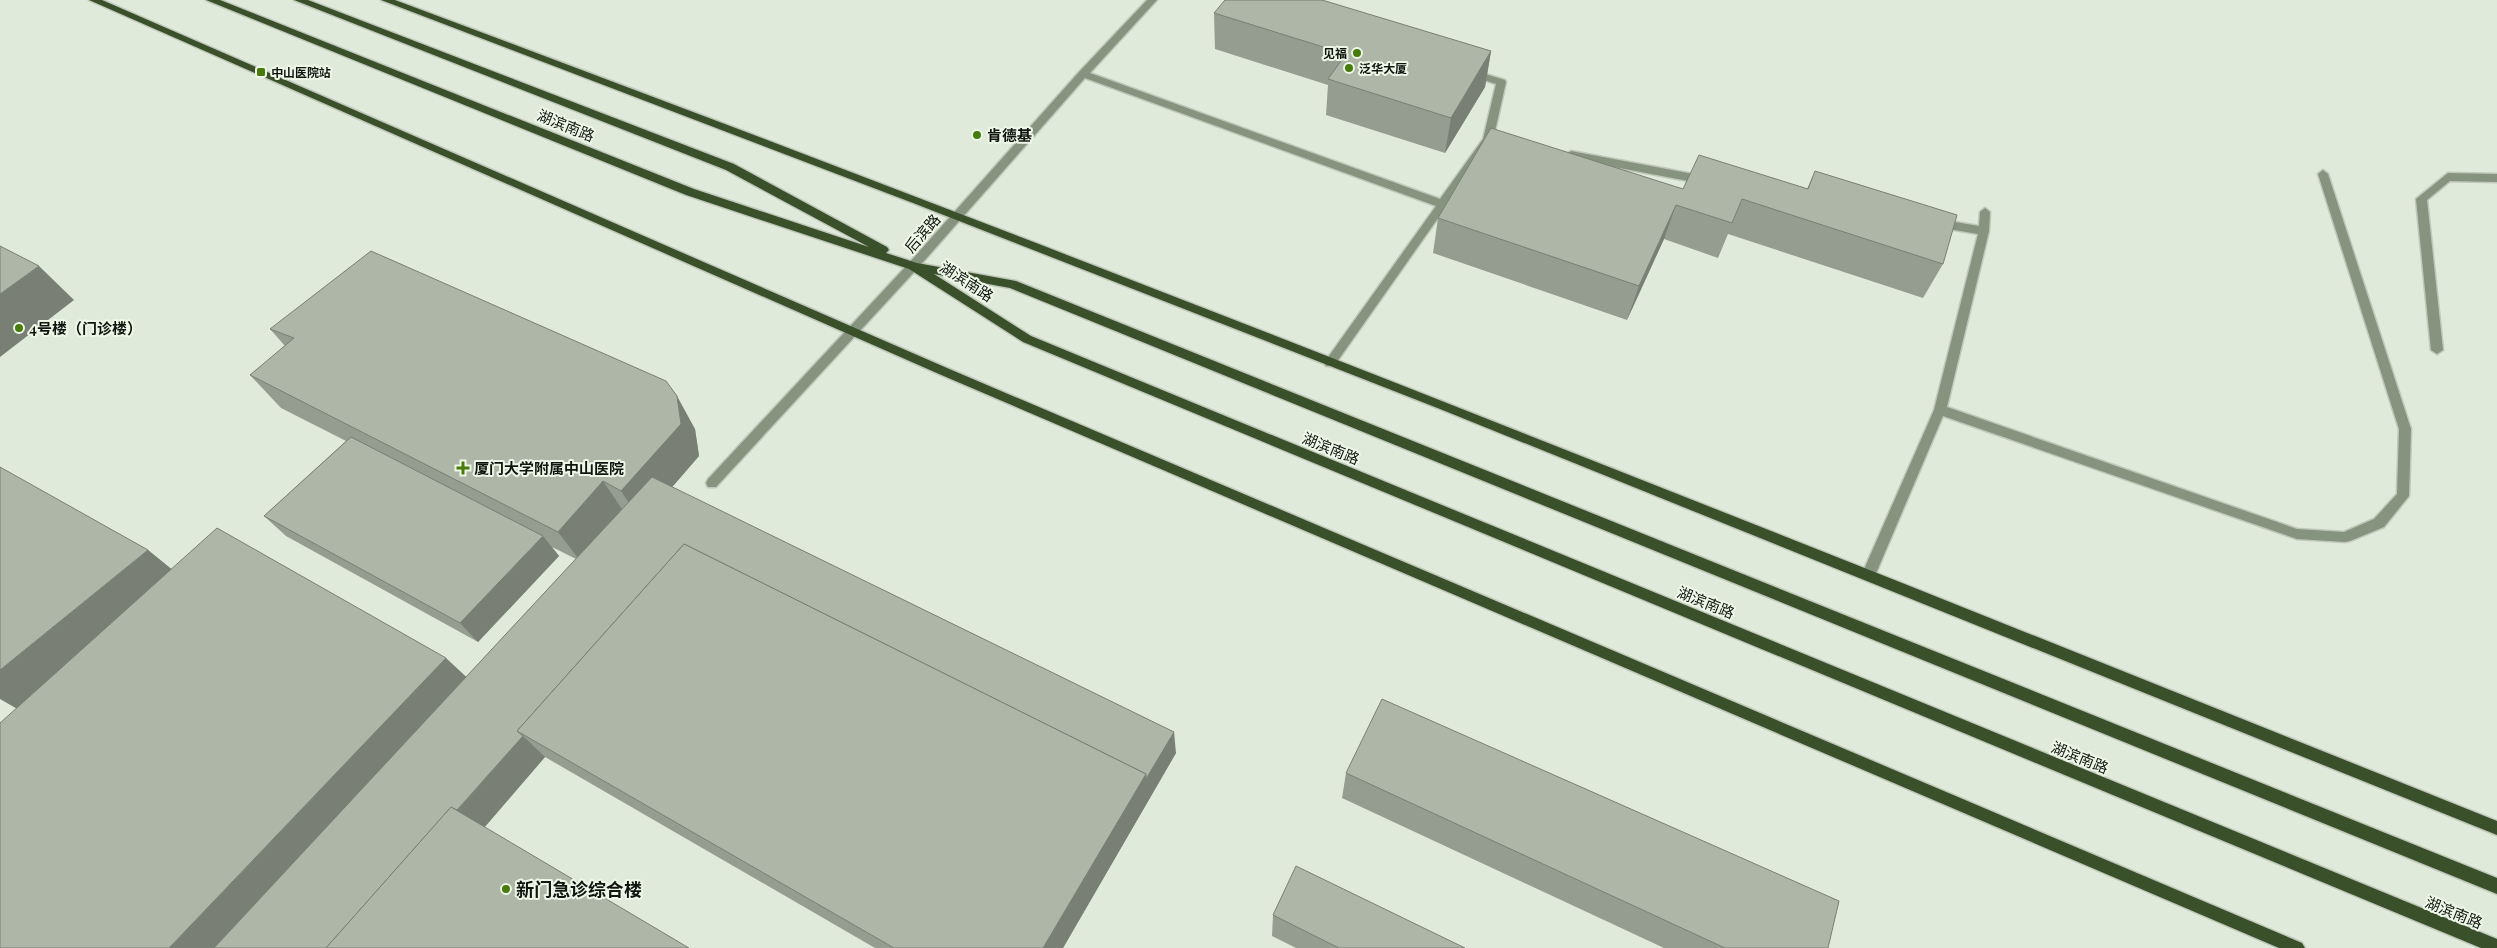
<svg xmlns="http://www.w3.org/2000/svg" width="2497" height="948" font-family="'Playfair Display','Noto Sans SC',serif">
<style>
.lines{fill:none;stroke-linecap:round;stroke-linejoin:round}
.minor-casing{stroke:#bfc8ba;stroke-width:3}
.major-casing{stroke:#bfc8ba;stroke-width:3}
.minor{fill:#86937e;fill-rule:evenodd}
.major{fill:#3a502a;fill-rule:evenodd}
.wall{fill:#959d90}
.shaded-wall{fill:#797f75}
.building{fill:#adb6a7;stroke:#797f75}
.poi-dot{fill:#477b0b;stroke:#edf7e7;stroke-width:2}
.labels{text-anchor:middle;dominant-baseline:central;stroke-width:4;stroke-linejoin:round;paint-order:stroke}
.far-poi-label{font-size:12px;font-weight:bold;fill:#11150f;stroke:#edf7e7;text-anchor:start}
.street-label{font-size:15px;fill:#11150f;stroke:#edf7e7}
.poi-label{font-size:15px;font-weight:bold;fill:#11150f;stroke:#edf7e7;text-anchor:start}
.near-poi-label{font-size:18px;font-weight:bold;fill:#11150f;stroke:#edf7e7;text-anchor:start}
</style>
<rect width="100%" height="100%" fill="#e0eada"/>
<g class="lines">
<defs>
<g id="minor">
<path d="M1147,0H1157L1090,73L1440,199L1483,139L1496,84L1468,75L1467,73L1472,70L1505,80L1506,82L1493,140L1334,366H1326L1324,363L1436,206L1085,78L917,269L716,487H708L706,483L708,479L909,263L1079,72Z"/>
<path d="M1571,151L1704,176L1709,180L1704,184L1567,158L1566,155Z"/>
<path d="M2323,170L2328,174L2411,429L2409,496L2384,527L2350,541L2345,542L2297,539L1943,416L1874,578L1869,580L1864,578L1862,574L1934,410L1978,234L1937,227L1932,223L1937,219L1979,226L1980,212L1985,208L1990,212L1989,231L1947,407L2297,529L2344,532L2374,519L2397,494L2399,429L2318,174Z"/>
<path d="M2448,173L2497,174V182L2450,181L2427,200L2443,350L2437,354L2431,350L2416,199Z"/>
</g>
<g id="major">
<path d="M89,0H102L947,368L2302,943L2305,948H2279L939,374Z"/>
<path d="M206,0H220L694,189L869,247L726,170L294,0H308L734,164L887,247L889,250L886,253L917,263L1016,281L2497,878V894L1010,288L934,274L1031,336L2497,939V948H2481L1023,342L909,269L686,195Z"/>
<path d="M381,0H395C1100,262 1799,541 2497,821V835L1440,409L913,203Z"/>
</g>
</defs>
<use href="#minor" class="minor-casing"/>
<use href="#major" class="major-casing"/>
<use href="#minor" class="minor"/>
<use href="#major" class="major"/>
</g>
<g class="wall">
<path d="M1214,13L1491,51L1485,87L1445,153L1326,115L1328,85L1215,49Z"/>
<path d="M1815,171L1943,264L1923,298L1728,234L1718,258L1664,239L1627,320L1433,253L1438,218L1683,189H1807Z"/>
<path d="M270,329L695,429L699,456L672,487L1176,753L1063,948H875L545,757L485,827L16,708L148,550L171,569L466,677L576,559L552,547L559,556L478,642L286,536L264,516L346,441L281,408L250,375L285,346Z"/>
<path d="M1346,773L1828,948H1664L1342,798Z"/>
<path d="M1273,915L1465,948H1296L1272,936Z"/>
</g>
<g class="shaded-wall">
<path d="M1491,51L1485,87L1445,153L1451,118Z"/>
<path d="M1676,205L1664,239L1627,320L1639,286Z"/>
<path d="M39,266L74,300L0,357V294Z"/>
<path d="M677,396L695,429L699,456L642,522L621,491Z"/>
<path d="M603,481L624,512L581,562L558,532Z"/>
<path d="M543,536L559,556L478,642L460,623Z"/>
<path d="M148,550L185,580L26,714L0,699V670Z"/>
<path d="M446,658L475,685L230,948H169Z"/>
<path d="M1174,732L1176,753L1063,948H1043L1146,774Z"/>
<path d="M523,736L545,757L380,948H336Z"/>
</g>
<g class="building">
<path d="M1225,0H1322L1491,51L1451,118L1328,79L1346,54L1214,13Z"/>
<path d="M1491,128L1683,189L1699,155L1808,189L1815,171L1957,215L1943,264L1742,199L1732,223L1676,205L1639,286L1438,218Z"/>
<path d="M0,246L39,266L0,294Z"/>
<path d="M371,251L666,381L677,396L681,424L621,491L603,481L558,532L250,375L294,338L270,329Z"/>
<path d="M351,437L543,536L460,623L264,516Z"/>
<path d="M0,467L148,550L0,670Z"/>
<path d="M652,477L1174,732L1146,779V774L684,544L517,731L523,736L457,810L451,807L326,948H214Z"/>
<path d="M217,528L446,658L169,948H0V723Z"/>
<path d="M684,544L1146,774L1043,948H894L517,731Z"/>
<path d="M1382,699L1839,901L1828,948H1725L1346,773Z"/>
<path d="M451,807L689,948H326Z"/>
<path d="M1296,866L1465,948H1339L1273,915Z"/>
</g>
<g class="poi-dot">
<circle cx="1357" cy="53" r="5"/>
<circle cx="1349" cy="68" r="5"/>
<rect x="256" y="67" width="10" height="10" rx="2.5"/>
<circle cx="977" cy="135" r="5"/>
<circle cx="19" cy="328" r="5"/>
<path d="M460.5 460.5h5v5h5v5h-5v5h-5v-5h-5v-5h5z"/>
<circle cx="506" cy="889" r="5"/>
</g>
<g class="labels">
<g class="far-poi-label">
<text x="1347" y="53" text-anchor="end">见福</text>
<text x="1359" y="68">泛华大厦</text>
<text x="271" y="72">中山医院站</text>
</g>
<g class="street-label">
<text transform="translate(566 125) rotate(22)">湖滨南路</text>
<text transform="translate(922 233) rotate(-49)">后滨路</text>
<text transform="translate(967 281) rotate(33)">湖滨南路</text>
<text transform="translate(1331 448) rotate(22)">湖滨南路</text>
<text transform="translate(1706 602) rotate(22)">湖滨南路</text>
<text transform="translate(2080 757) rotate(22)">湖滨南路</text>
<text transform="translate(2454 912) rotate(22)">湖滨南路</text>
</g>
<g class="poi-label">
<text x="987" y="135">肯德基</text>
<text x="29" y="328">4号楼（门诊楼）</text>
<text x="474" y="468">厦门大学附属中山医院</text>
</g>
<g class="near-poi-label">
<text x="516" y="889">新门急诊综合楼</text>
</g>
</g>
</svg>
